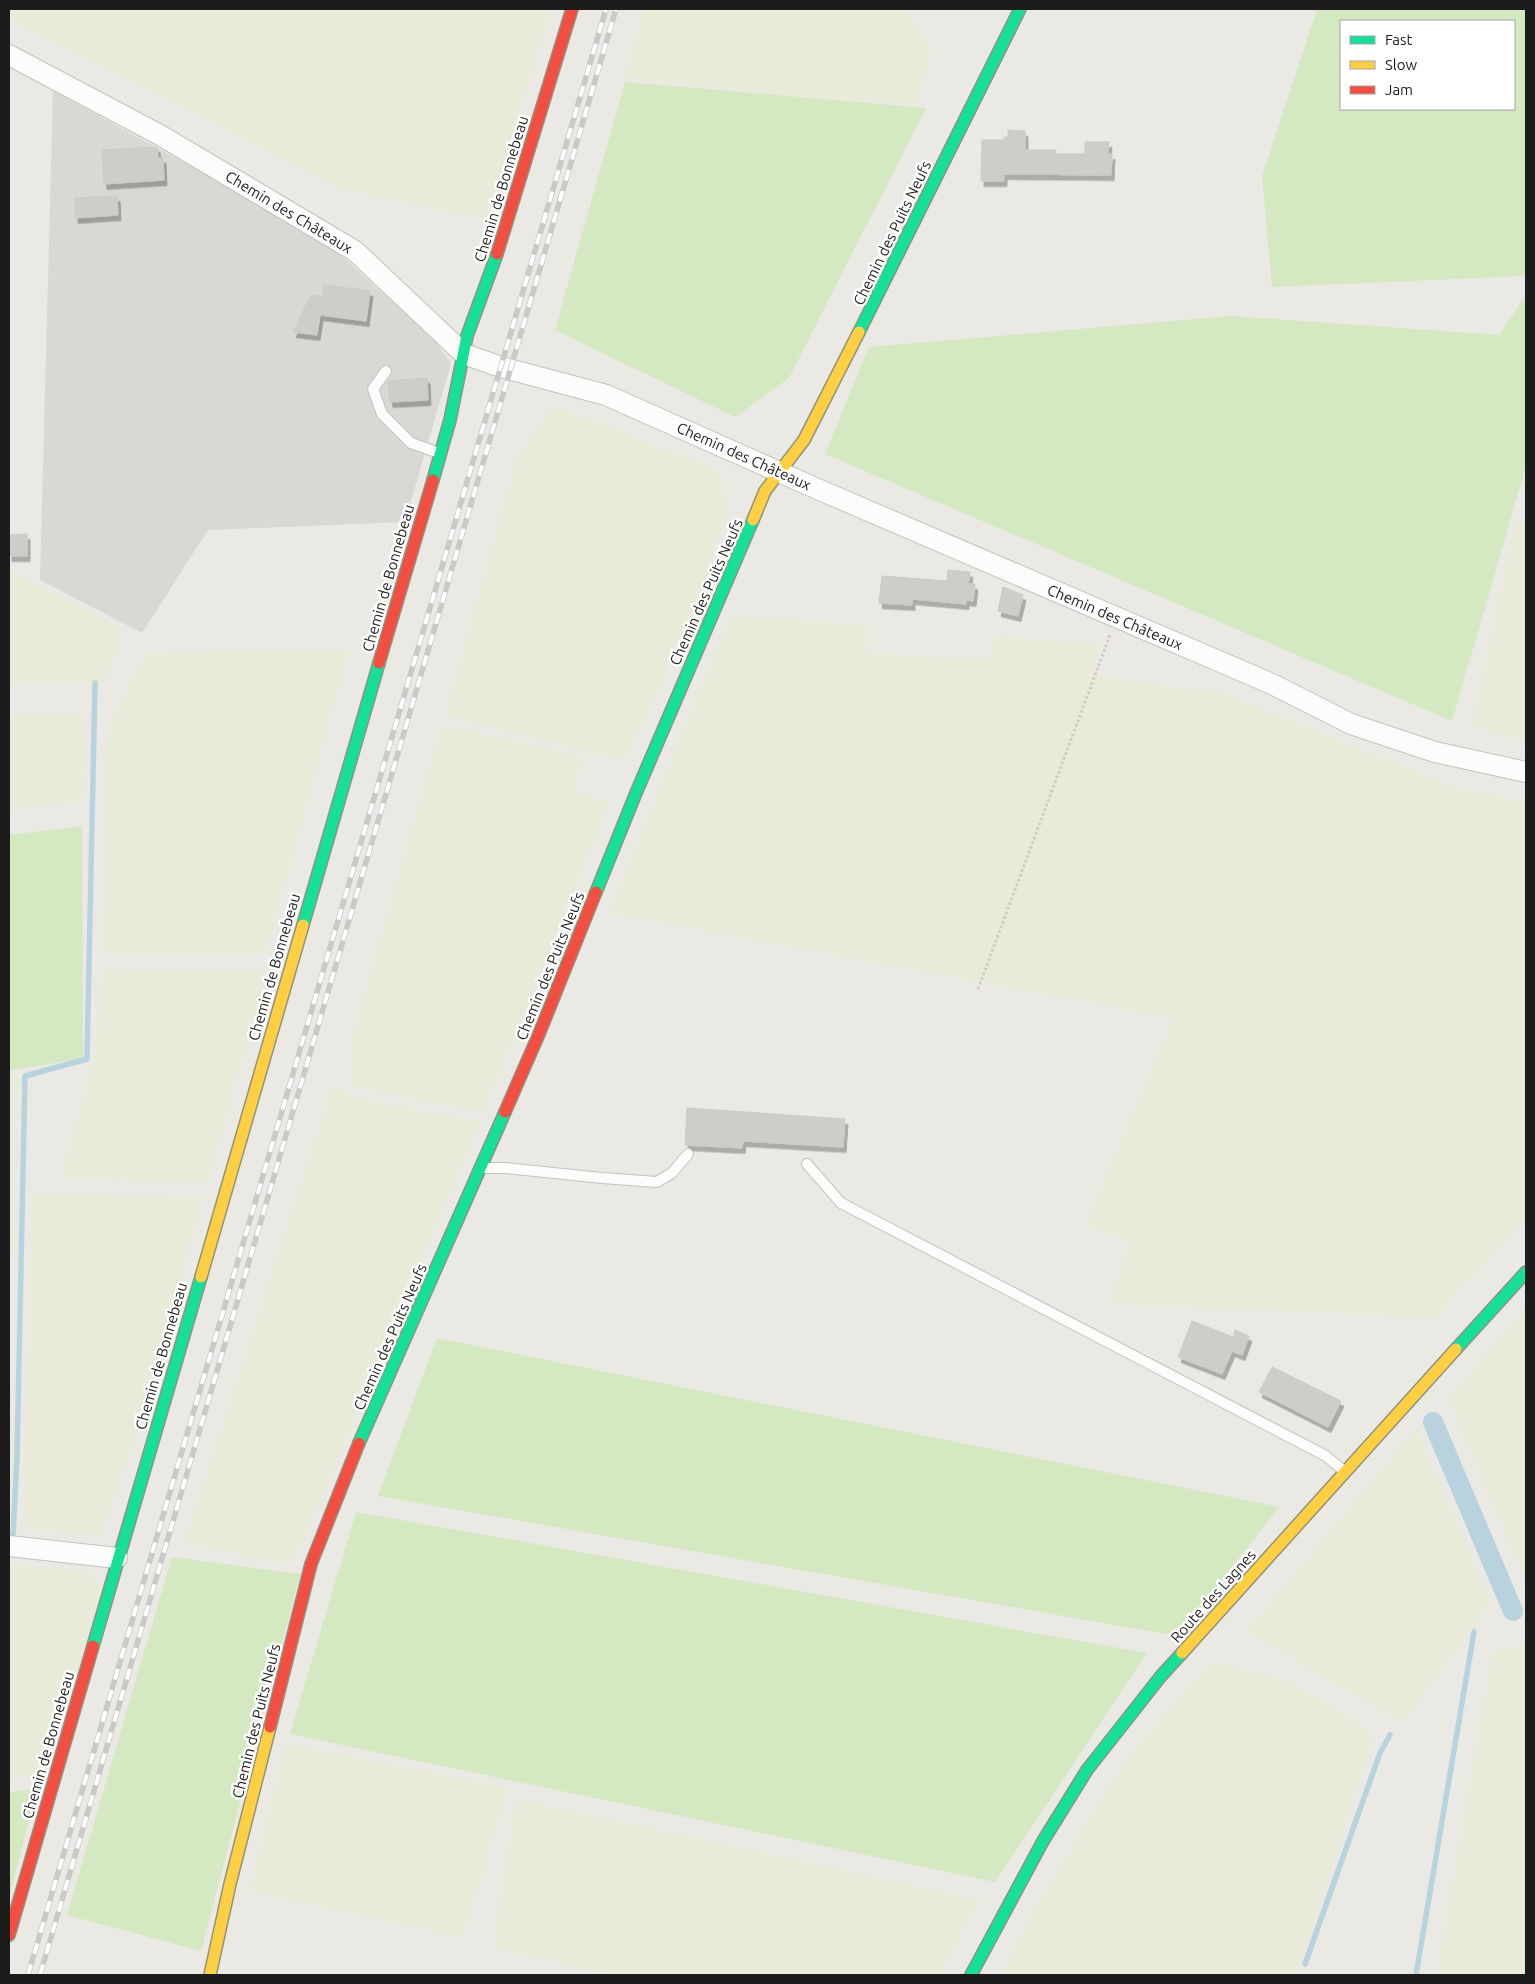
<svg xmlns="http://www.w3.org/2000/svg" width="1535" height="1984" font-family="Ubuntu,sans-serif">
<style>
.residential{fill:#d9d8d5}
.farmland{fill:#e8ebd7}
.grass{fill:#d4e8c2;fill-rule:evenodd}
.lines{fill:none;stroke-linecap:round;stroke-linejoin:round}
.stream{stroke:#b8d3dd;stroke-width:5.5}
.canal{stroke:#b8d3dd;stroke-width:20}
.building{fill:#cecdc9;stroke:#cdcac5;filter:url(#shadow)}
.lane-casing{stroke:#c3c2c0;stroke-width:12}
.street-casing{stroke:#c3c2c0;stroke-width:22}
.fast-casing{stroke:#90937d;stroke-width:14}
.slow-casing{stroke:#90937d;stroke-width:14}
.jam-casing{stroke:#90937d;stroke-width:14}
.path{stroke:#d5c8c5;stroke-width:3;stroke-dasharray:2.5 2.5;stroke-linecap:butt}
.lane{stroke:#fcfcfb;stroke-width:10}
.street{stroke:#fcfcfb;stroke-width:20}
.fast{stroke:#16e098;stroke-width:11}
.slow{stroke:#ffcf43;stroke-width:11}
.jam{stroke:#f24e42;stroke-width:11}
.rail-casing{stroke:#c9c9c8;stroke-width:5.5}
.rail{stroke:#fff;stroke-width:4;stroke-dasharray:11;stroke-linecap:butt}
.labels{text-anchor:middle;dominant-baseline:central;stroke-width:5;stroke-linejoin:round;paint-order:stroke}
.street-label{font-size:15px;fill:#1c1c1c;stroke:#fff}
</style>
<defs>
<filter id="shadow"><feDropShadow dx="3" dy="5.5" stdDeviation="0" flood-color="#0004"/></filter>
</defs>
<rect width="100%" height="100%" fill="#eae9e4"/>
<path class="residential" d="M53,91L319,236L431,336L451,363L405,522L208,530L142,633L40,580Z"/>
<g class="farmland">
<path d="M9,9H550L487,219L341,189L9,18Z"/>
<path d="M645,9H905L931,50L918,104L802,97L625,77Z"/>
<path d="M552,405L720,472L725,516L693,613L624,760L446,716L516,461Z"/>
<path d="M1515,521L1526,523V741L1473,727Z"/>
<path d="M9,571L123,629L105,682H9Z"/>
<path d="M731,616L866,625L865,653L989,660L995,636L1102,645L1088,675L1221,693L1456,788L1526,802V1217L1435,1317L1110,1304L1131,1241L1086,1224L1174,1018L609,913Z"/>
<path d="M349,651L265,954H104L109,727L145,653Z"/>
<path d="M84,714L83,801L9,810V716Z"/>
<path d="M442,725L581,756L574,793L609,803L482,1112L351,1086L350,1046Z"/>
<path d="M102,969L266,972L208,1181L60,1178L96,1057Z"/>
<path d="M9,1078H18L9,1284Z"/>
<path d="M333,1085L361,1100L480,1121L300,1547L284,1564L185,1542Z"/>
<path d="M33,1196L201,1197L161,1359L101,1534L24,1529Z"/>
<path d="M1526,1308V1580L1449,1399Z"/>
<path d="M1416,1429L1490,1600L1404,1724L1247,1631Z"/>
<path d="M9,1565L79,1570L101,1584L47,1774L9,1779Z"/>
<path d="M1526,1645V1975H1437L1493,1652Z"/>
<path d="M1211,1661L1289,1681L1374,1734L1297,1975H1001L1044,1894L1123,1765Z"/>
<path d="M286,1744L508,1788L462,1937L250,1891Z"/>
<path d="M516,1799L979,1900L940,1975H614L493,1948Z"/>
</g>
<g class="grass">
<path d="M1317,9H1526V276L1272,287L1262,176ZM1514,21V109H1341V21Z"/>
<path d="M625,82L926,108L789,378L735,417L555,330Z"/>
<path d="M1526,295V466L1452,721L825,454L869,347L1230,316L1499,335Z"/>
<path d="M82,826L83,1058L9,1071V835Z"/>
<path d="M437,1338L1279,1507L1178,1636L378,1496Z"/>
<path d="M356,1512L1147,1653L995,1882L290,1734Z"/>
<path d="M172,1557L300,1574L201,1951L67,1915Z"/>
<path d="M37,1789L9,1898V1792Z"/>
</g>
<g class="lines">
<g class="stream">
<path d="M13,1535L17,1457L25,1076L87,1059L95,683"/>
<path d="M1305,1964L1380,1753L1390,1735"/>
<path d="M1416,1975L1474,1632"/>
</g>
<path class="canal" d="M1433,1422L1513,1611"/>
</g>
<g class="building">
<path d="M1008,130L1025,131V150H1056V154H1085V142H1109L1108,154H1112L1111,175L1004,174V181H981L982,140H1004V137H1008Z"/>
<path d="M157,147L158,158H163L164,180L104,184L102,150Z"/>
<path d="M117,196L118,215L75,218V198Z"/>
<path d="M324,285L370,291L366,321L320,315L317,335L293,332L311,295L323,297Z"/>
<path d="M427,378L428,400L390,402L388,381Z"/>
<path d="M27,534V556H9V535Z"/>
<path d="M948,570L970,572L968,584H975L973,601L966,600V604L912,599V605L879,603L882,576L947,581Z"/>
<path d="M1003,587L1023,595L1018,616L998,611Z"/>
<path d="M687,1108L845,1119L843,1147L743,1141L742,1148L685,1145Z"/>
<path d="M1192,1321L1233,1337L1235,1330L1249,1336L1242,1355L1232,1351L1222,1374L1178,1357Z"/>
<path d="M1272,1367L1341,1401L1328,1427L1259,1392Z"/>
</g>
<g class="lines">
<defs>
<g id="lane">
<path d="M386,371L373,389L382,414L411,443L439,453"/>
<path d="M807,1164L841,1203L1326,1456L1344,1471"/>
<path d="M482,1168H505L602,1178L657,1182L672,1173L688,1154"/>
</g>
<g id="street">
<path d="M9,55L160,135L355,251L464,354L501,367L606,395L822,491L1272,684L1351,724L1435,752L1526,772"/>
<path d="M9,1546L117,1558"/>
</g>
<g id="fast">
<path d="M859,332L1020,9"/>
<path d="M433,480L450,420L467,336L497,254"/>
<path d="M596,892L636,793L753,520"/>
<path d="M303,925L379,663"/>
<path d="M1456,1349L1526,1272"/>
<path d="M359,1443L505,1112"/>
<path d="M93,1646L201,1277"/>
<path d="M971,1975L1043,1841L1087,1770L1161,1676L1182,1653"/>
</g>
<g id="slow">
<path d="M753,520L765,491L804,440L859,332"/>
<path d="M201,1277L303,925"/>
<path d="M1182,1653L1456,1349"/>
<path d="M210,1975L230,1884L270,1727"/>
</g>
<g id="jam">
<path d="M497,254L572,9"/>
<path d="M379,663L433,480"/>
<path d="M505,1112L539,1034L596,892"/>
<path d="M270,1727L311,1564L359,1443"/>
<path d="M9,1935L93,1646"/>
</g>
</defs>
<use href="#lane" class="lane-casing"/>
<use href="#street" class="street-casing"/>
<use href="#fast" class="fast-casing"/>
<use href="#slow" class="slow-casing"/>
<use href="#jam" class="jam-casing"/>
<path class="path" d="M978,989L1110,635"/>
<use href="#lane" class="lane"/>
<use href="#street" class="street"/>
<use href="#fast" class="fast"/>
<use href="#slow" class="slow"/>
<use href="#jam" class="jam"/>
<defs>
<g id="rail">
<path d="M28,1975L606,9"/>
<path d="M40,1975L616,9"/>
</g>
</defs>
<use href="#rail" class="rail-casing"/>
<use href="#rail" class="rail"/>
</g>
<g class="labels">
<g class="street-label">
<text transform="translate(501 189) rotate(-73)">Chemin de Bonnebeau</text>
<text transform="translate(289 212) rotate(31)">Chemin des Châteaux</text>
<text transform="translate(892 233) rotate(-64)">Chemin des Puits Neufs</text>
<text transform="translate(744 456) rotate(24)">Chemin des Châteaux</text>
<text transform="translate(388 578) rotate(-74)">Chemin de Bonnebeau</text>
<text transform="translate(706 592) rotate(-66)">Chemin des Puits Neufs</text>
<text transform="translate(1115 617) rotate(23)">Chemin des Châteaux</text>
<text transform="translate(550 966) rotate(-68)">Chemin des Puits Neufs</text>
<text transform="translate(274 967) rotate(-74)">Chemin de Bonnebeau</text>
<text transform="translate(390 1337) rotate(-66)">Chemin des Puits Neufs</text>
<text transform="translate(161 1356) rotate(-74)">Chemin de Bonnebeau</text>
<text transform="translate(1213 1596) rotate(-48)">Route des Lagnes</text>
<text transform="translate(256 1721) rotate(-76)">Chemin des Puits Neufs</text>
<text transform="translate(48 1745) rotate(-74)">Chemin de Bonnebeau</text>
</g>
</g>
<rect width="1535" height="1984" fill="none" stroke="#1c1c1c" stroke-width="20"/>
<rect x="1340" y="20" width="175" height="90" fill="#ffffff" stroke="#a4a4a4"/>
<rect x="1350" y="36" width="25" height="8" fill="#16e098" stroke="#a4a4a4"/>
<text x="1385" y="45" font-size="15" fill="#1c1c1c">Fast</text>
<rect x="1350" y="61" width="25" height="8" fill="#ffcf43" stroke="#a4a4a4"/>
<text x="1385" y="70" font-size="15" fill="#1c1c1c">Slow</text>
<rect x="1350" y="86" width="25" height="8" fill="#f24e42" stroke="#a4a4a4"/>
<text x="1385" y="95" font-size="15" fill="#1c1c1c">Jam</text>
</svg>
